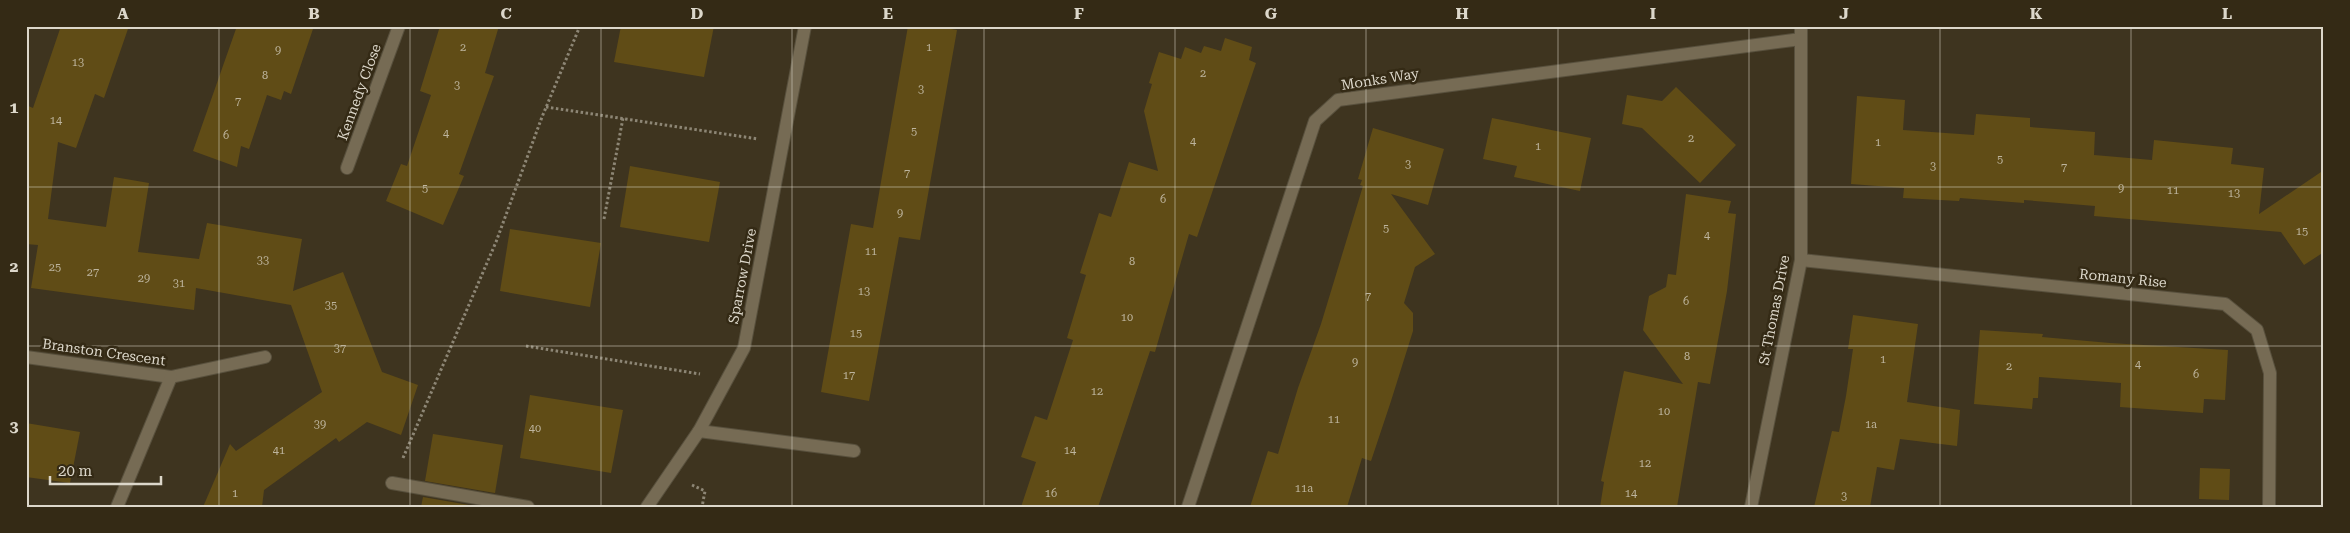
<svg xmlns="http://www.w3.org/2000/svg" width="2350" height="533" font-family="'Roboto Serif',serif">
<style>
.building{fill:#604c16}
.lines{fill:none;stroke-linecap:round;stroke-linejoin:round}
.service-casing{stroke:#58503d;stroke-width:14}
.minor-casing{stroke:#58503d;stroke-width:14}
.path{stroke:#8d8675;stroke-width:3;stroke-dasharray:2.5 2.5;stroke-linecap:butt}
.service{stroke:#766b54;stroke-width:12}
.minor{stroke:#766b54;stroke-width:12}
.grid{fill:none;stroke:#dcd7ca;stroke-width:1;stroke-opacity:0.55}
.labels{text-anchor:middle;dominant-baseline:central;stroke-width:5;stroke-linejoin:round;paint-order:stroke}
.number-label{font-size:11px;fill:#bdb49d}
.street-label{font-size:14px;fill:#dcd7ca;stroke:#342a15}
.neatline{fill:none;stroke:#dcd7ca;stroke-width:2}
.grid-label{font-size:16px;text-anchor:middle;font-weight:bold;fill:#dcd7ca}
</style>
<rect width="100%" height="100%" fill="#3e341f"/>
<g class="building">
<path d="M61,26H129L104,98L95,94L76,148L58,142L48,219L106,227L114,177L149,183L138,252L199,259L207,223L302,239L293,291L343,272L382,372L418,385L401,435L367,422L339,442L336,438L264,490L262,507H203L230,444L236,451L322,392L291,305L196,288L194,310L31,288L38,245L26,244V105L33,108Z"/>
<path d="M237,26H314L291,94L284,91L281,100L267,95L249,149L241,146L237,167L193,151Z"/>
<path d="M440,26H499L485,73L494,76L459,174L464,176L443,225L386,201L401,164L407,166L431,95L420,91Z"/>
<path d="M621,26H714L704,77L614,62Z"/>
<path d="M908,26H933L957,30L920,240L899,237L869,401L821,392L851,224L873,228Z"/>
<path d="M1225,38L1252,47L1249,60L1256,63L1197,237L1189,234L1155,352L1150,351L1098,507H1021L1036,462L1021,457L1035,416L1047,420L1073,340L1067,338L1086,275L1080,273L1099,213L1111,217L1129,162L1158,171L1144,111L1152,84L1149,83L1159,52L1181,59L1185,47L1201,53L1204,46L1221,51Z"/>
<path d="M1676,87L1736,145L1700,183L1642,128L1622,124L1627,95L1662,101Z"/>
<path d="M1857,96L1905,100L1903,130L1974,135L1976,114L2030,118V127L2095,132L2094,155L2152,160L2154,140L2233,148L2231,164L2264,168L2259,214L2324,170V252L2304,265L2281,232L2094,216L2095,206L2024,200V203L1960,198L1959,201L1903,198L1904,188L1851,184Z"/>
<path d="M1492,118L1591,138L1580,191L1514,177L1517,166L1483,159Z"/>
<path d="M1373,128L1444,149L1428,205L1391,194L1435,254L1415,267L1404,303L1413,313V331L1391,401L1371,461L1362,458L1347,507H1250L1268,451L1278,454L1298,388L1321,324L1363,186L1360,185L1362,180L1358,179Z"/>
<path d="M630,166L720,182L709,242L620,227Z"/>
<path d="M1686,194L1731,201L1728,213L1736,214L1727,291L1710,384L1698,382L1677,507H1600L1604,482L1601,481L1624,371L1683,384L1643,330L1649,296L1666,287L1668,274L1676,275Z"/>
<path d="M510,229L601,243L590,307L500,291Z"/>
<path d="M1853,315L1918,324L1907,402L1960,410L1957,446L1900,439L1894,470L1877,467L1870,507H1814L1832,431L1839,432L1846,396L1853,349H1848Z"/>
<path d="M1980,330L2043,334L2042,337L2110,343L2228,350L2225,400L2204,399L2203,413L2120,407L2121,383L2039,377L2038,398H2033L2032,409L1974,404Z"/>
<path d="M530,395L623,410L611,473L520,458Z"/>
<path d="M26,423L80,432L70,483L26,477Z"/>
<path d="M433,434L503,445L495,493L425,481Z"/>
<path d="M2200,468L2230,469L2229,500L2199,499Z"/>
<path d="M423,497L480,507H421Z"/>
</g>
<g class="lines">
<defs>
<g id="service">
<path d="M699,431L854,451"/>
<path d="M392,483L528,507"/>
</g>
<g id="minor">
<path d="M347,168L399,26"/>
<path d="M1801,260L2225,304L2257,330L2270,373L2269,507"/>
<path d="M26,357L171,377L265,357"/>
<path d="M117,507L171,377"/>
<path d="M647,507L699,431L744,348L805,26"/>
<path d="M1188,507L1315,121L1338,100L1801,39"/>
<path d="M1751,507L1801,260V26"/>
</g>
</defs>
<use href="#service" class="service-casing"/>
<use href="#minor" class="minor-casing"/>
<g class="path">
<path d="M546,107L758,139"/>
<path d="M604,219L623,118"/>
<path d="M526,346L700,374"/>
<path d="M403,458L496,242L542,117L580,26"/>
<path d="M692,485L705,491L702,507"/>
</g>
<use href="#service" class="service"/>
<use href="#minor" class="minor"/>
</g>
<path class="grid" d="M219,26V507M410,26V507M601,26V507M792,26V507M984,26V507M1175,26V507M1366,26V507M1558,26V507M1749,26V507M1940,26V507M2131,26V507M26,187H2324M26,346H2324"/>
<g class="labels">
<g class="number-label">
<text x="463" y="47">2</text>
<text x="929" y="47">1</text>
<text x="278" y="50">9</text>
<text x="78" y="62">13</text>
<text x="1203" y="73">2</text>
<text x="265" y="75">8</text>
<text x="457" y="85">3</text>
<text x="921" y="89">3</text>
<text x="238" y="101">7</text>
<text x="56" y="120">14</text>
<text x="914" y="131">5</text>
<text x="446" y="133">4</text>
<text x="226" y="135">6</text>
<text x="1691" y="138">2</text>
<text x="1193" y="141">4</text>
<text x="1878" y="142">1</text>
<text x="1538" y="146">1</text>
<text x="2000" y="159">5</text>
<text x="1408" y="164">3</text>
<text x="1933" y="166">3</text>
<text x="2064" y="167">7</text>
<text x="907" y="173">7</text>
<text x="425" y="188">5</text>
<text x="2121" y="188">9</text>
<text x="2173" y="190">11</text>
<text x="2234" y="193">13</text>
<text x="1163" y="199">6</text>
<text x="900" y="213">9</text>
<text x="1386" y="228">5</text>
<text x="2302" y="231">15</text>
<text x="1707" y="235">4</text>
<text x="871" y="251">11</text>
<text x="263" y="260">33</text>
<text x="1132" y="261">8</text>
<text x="55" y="267">25</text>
<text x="93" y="272">27</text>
<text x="144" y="278">29</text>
<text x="179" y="283">31</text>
<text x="864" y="291">13</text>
<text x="1368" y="296">7</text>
<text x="1686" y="301">6</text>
<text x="331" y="305">35</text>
<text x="1127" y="317">10</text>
<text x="856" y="333">15</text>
<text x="340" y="348">37</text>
<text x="1687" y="356">8</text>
<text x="1883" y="359">1</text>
<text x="1355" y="362">9</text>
<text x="2138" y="364">4</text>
<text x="2009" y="366">2</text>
<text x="2196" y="374">6</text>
<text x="849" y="375">17</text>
<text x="1097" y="391">12</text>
<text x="1664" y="411">10</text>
<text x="1334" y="419">11</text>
<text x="320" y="424">39</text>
<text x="1871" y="424">1a</text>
<text x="535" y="428">40</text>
<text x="279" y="450">41</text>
<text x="1070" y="450">14</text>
<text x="1645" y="463">12</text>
<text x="1304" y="488">11a</text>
<text x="235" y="493">1</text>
<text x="1051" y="493">16</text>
<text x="1631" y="493">14</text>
<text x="1844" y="496">3</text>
</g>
<g class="street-label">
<text transform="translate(1380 79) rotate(-9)">Monks Way</text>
<text transform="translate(359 92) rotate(-70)">Kennedy Close</text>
<text transform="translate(742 276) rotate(-79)">Sparrow Drive</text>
<text transform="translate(2123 278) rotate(6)">Romany Rise</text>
<text transform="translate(1774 310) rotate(-79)">St Thomas Drive</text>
<text transform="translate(104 352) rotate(8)">Branston Crescent</text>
</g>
</g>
<rect width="2350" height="533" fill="none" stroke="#342a15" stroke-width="55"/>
<path d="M50 476v8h111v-8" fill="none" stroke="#dcd7ca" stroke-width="2.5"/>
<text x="58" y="476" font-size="15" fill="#dcd7ca" stroke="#342a15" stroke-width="4" paint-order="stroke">20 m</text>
<rect x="28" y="28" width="2294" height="478" class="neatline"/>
<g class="grid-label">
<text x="123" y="19">A</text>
<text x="314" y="19">B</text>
<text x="506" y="19">C</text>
<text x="697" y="19">D</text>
<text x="888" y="19">E</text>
<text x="1079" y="19">F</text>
<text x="1271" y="19">G</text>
<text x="1462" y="19">H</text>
<text x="1653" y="19">I</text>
<text x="1844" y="19">J</text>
<text x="2036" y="19">K</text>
<text x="2227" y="19">L</text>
<text x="14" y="113">1</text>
<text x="14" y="272">2</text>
<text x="14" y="432">3</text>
</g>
</svg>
